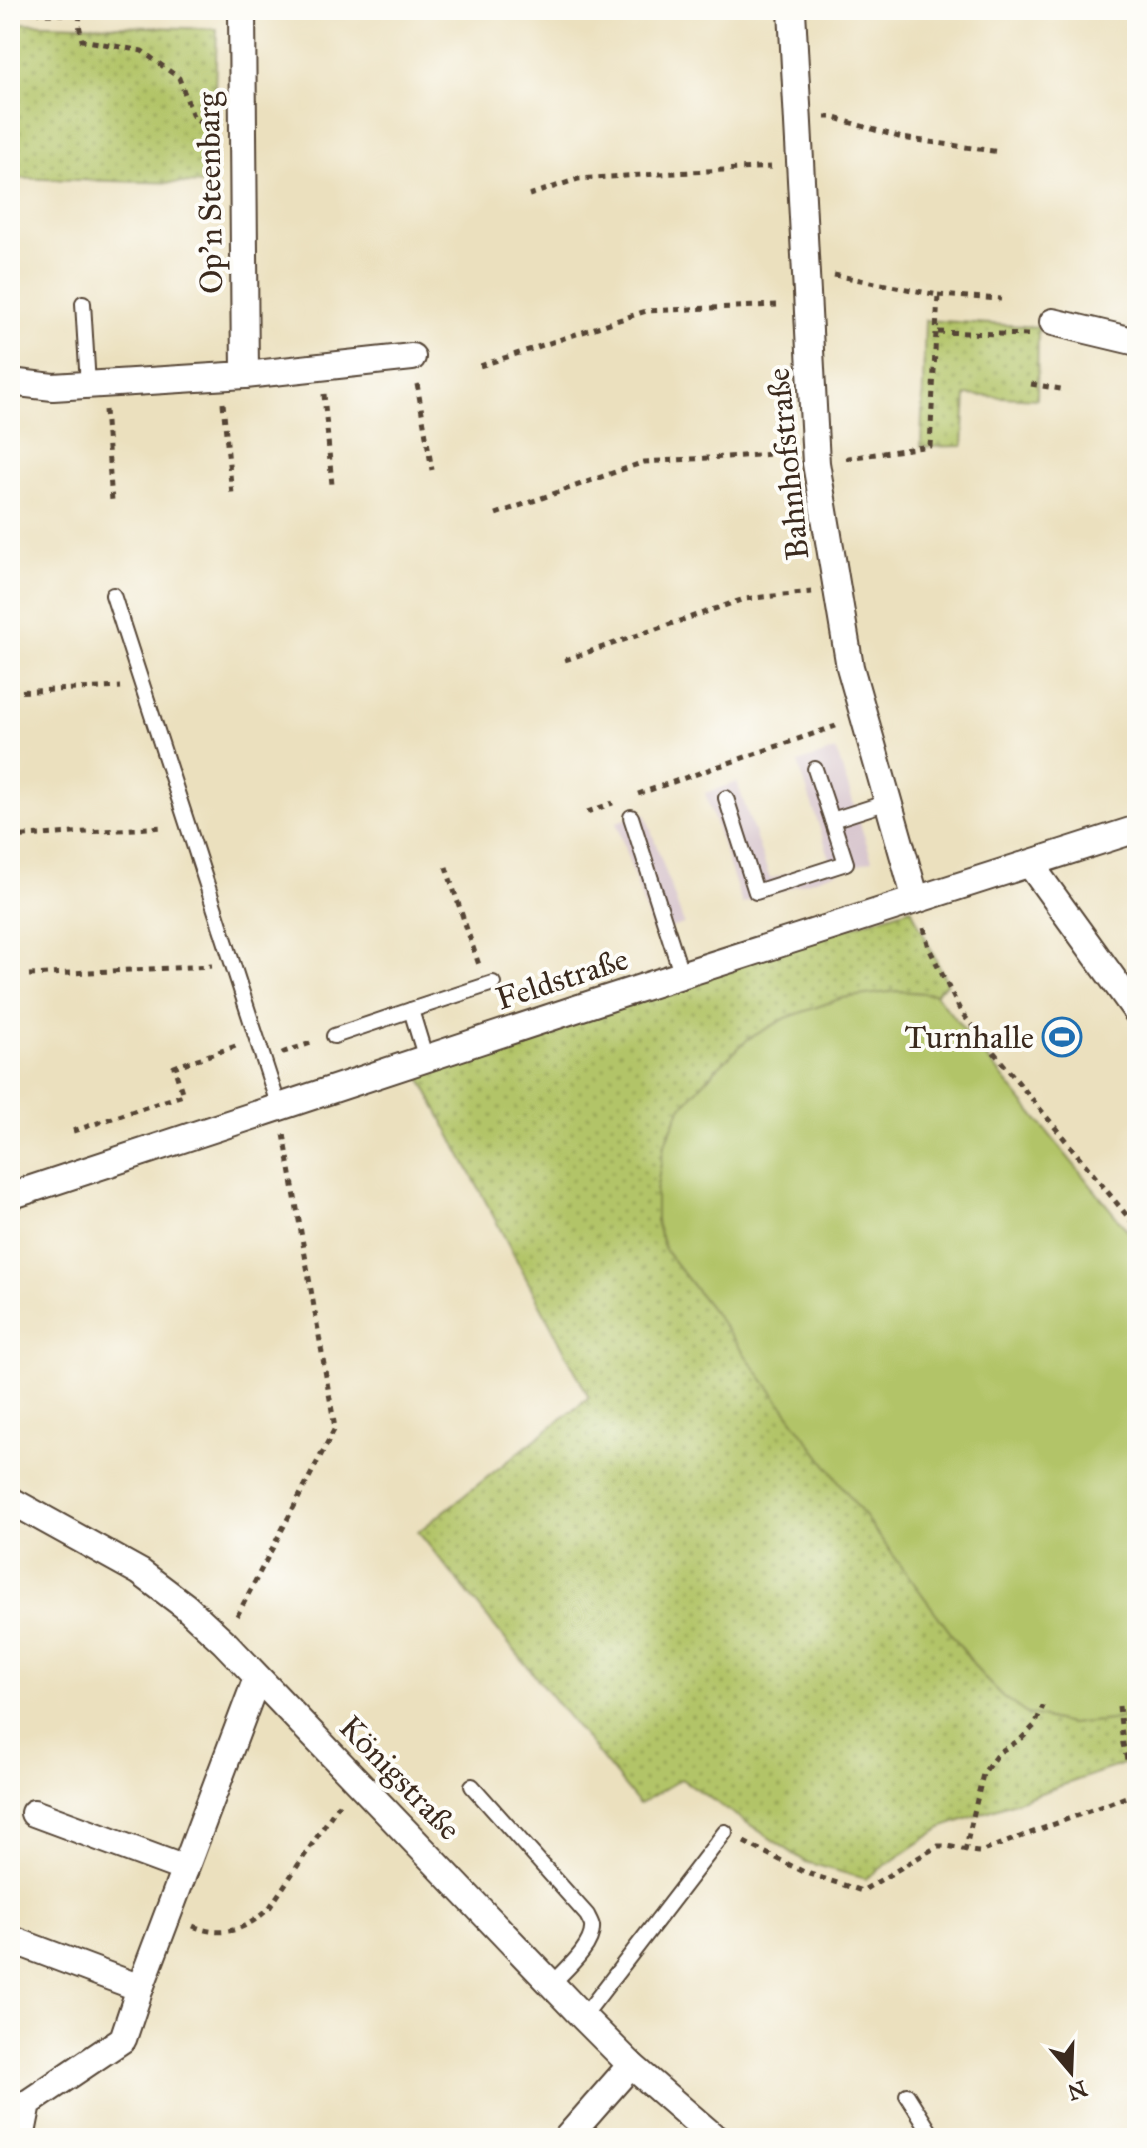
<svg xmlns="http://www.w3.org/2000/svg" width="1147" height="2148" font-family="'IM FELL Great Primer',serif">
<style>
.industrial{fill:#d2bdc7}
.grass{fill:url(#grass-dots);stroke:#767742;stroke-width:2}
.garden{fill:#b2c467;stroke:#767742;stroke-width:2}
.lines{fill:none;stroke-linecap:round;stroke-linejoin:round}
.lane-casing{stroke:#554536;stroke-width:18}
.street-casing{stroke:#554536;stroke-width:30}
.path{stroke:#554536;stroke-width:5;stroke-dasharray:6 6;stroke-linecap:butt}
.lane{stroke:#fff;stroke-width:14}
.street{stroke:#fff;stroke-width:26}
.labels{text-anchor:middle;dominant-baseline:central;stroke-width:8;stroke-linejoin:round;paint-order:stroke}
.street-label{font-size:32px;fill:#3b2a1e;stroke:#fdfcf7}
.poi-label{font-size:32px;fill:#3b2a1e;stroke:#fdfcf7;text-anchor:end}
</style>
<defs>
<pattern id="grass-dots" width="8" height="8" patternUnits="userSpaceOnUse" patternTransform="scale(2)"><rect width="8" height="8" fill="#b2c467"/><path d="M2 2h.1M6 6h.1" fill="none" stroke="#929f54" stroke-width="1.8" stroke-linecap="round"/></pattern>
</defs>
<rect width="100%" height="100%" fill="#fdfcf7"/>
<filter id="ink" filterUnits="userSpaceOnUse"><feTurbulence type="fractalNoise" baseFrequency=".0125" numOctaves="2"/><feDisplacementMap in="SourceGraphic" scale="16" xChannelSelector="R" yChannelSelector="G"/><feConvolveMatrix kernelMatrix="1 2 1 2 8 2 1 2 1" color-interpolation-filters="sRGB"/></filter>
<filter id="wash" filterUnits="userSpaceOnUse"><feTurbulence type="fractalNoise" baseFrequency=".006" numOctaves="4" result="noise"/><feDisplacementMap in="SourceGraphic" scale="32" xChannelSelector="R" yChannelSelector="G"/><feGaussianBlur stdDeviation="1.8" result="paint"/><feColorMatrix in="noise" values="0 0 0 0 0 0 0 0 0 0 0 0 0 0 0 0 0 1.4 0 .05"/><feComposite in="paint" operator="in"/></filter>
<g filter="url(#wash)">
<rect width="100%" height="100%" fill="#ebe0be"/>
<g class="industrial">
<path d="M836,750L872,860L742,904L705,793L737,782L770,879L830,859L798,763Z"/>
<path d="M645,813L684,924L653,933L616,822Z"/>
</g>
<g class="grass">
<path d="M14,23L217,29L212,184L10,178Z"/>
<path d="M925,320L1038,327L1037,399L966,395L963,446L921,447Z"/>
<path d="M911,908L947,983L935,994L897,991L680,1109L664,1146L656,1192V1221L665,1250L712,1310L1112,1720L1137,1712V1759L941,1828L865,1879L806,1862L681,1779L639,1804L418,1532L589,1397L413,1064Z"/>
</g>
<path class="garden" d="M897,991L935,994L1137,1242V1712L1112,1720L1069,1724L1027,1714L1003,1697L984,1678L712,1310L665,1250L656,1221V1192L664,1146L680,1109L715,1070L748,1039L786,1018L842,998Z"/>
</g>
<g filter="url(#ink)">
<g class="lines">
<defs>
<g id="lane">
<path d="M83,303L88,385"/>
<path d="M113,595L279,1107"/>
<path d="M815,769L832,820"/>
<path d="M726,798L756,892L846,863L832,820L888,802"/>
<path d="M631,817L682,976"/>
<path d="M334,1036L411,1010"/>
<path d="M426,1059L411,1010L493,983"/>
<path d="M472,1786L587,1915C588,1917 592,1924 592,1926C594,1946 564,1971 552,1984"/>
<path d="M583,2017L725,1832"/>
<path d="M907,2095L934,2138"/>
</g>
<g id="street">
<path d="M792,10L816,463L850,667L916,900"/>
<path d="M1053,322L1137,342"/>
<path d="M245,375L412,357"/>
<path d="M10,382L53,387L245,375L242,10"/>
<path d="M1030,864L1137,1012"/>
<path d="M10,1196L597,1002L1137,829"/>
<path d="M10,1500L140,1572L185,1606L224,1642L583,2017L631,2065L715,2138"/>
<path d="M34,1813L185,1869"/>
<path d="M10,1939L140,1988"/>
<path d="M21,2138L28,2103L123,2039L140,1988L257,1678"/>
<path d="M567,2138L631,2065"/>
</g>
</defs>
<use href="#lane" class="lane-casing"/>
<use href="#street" class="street-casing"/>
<g class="path">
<path d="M35,10L42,14L213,15"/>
<path d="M80,14L79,24L82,40L142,51L179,78L194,119L213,129"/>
<path d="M825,117H832L902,138L1000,152"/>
<path d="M529,195L578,179L771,167"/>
<path d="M834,275L938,295L930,446L842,459"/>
<path d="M938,295L1001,299"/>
<path d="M938,332L1028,335"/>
<path d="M480,366L646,311L778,305"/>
<path d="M417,384L432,470"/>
<path d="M1031,384L1061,389"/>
<path d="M324,394L332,485"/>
<path d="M223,403L232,494"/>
<path d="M105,410L112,501"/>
<path d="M496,514L644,462L790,453"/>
<path d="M565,660L744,599L812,592"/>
<path d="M10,692L121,687"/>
<path d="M638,794L836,726"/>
<path d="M587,812L613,803"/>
<path d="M10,837L165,827"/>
<path d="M446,867L479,965"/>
<path d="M924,928L929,948L961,1012L1137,1228"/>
<path d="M29,975L212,966"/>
<path d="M283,1050L284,1052L314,1042"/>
<path d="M73,1131L183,1095L174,1067L236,1046"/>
<path d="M237,1616L335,1428L284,1134"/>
<path d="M1119,1706L1123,1744L1136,1794"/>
<path d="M744,1842L804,1872L862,1891L938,1846C952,1845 965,1851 980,1852L1137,1793"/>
<path d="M965,1851L983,1774L998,1753L1021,1739L1035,1725L1043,1706"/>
<path d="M193,1926C223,1939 248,1929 270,1907L339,1804"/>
</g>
<use href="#lane" class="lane"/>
<use href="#street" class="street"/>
</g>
</g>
<defs>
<symbol id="stadium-ring" viewBox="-11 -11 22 22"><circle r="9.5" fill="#fdfcf7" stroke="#1f6fb2" stroke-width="1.5"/><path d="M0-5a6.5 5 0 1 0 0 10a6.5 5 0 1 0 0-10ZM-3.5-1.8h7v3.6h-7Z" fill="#1f6fb2"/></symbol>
</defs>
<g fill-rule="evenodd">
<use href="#stadium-ring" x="1040" y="1015" width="44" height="44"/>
</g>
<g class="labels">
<g class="street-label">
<text transform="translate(210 193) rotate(-91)">Op'n Steenbarg</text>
<text transform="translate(788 464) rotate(-96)">Bahnhofstraße</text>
<text transform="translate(562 979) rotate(-18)">Feldstraße</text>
<text transform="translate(400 1778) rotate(46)">Königstraße</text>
</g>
<g class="poi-label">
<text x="1034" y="1037">Turnhalle</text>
</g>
</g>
<rect width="1147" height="2148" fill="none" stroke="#fdfcf7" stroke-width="40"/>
<g transform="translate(1071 2072) rotate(161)" stroke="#fdfcf7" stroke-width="6" paint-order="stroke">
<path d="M0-6L14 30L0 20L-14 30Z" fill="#3b2a1e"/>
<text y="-12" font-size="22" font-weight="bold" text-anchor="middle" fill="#3b2a1e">N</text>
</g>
</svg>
